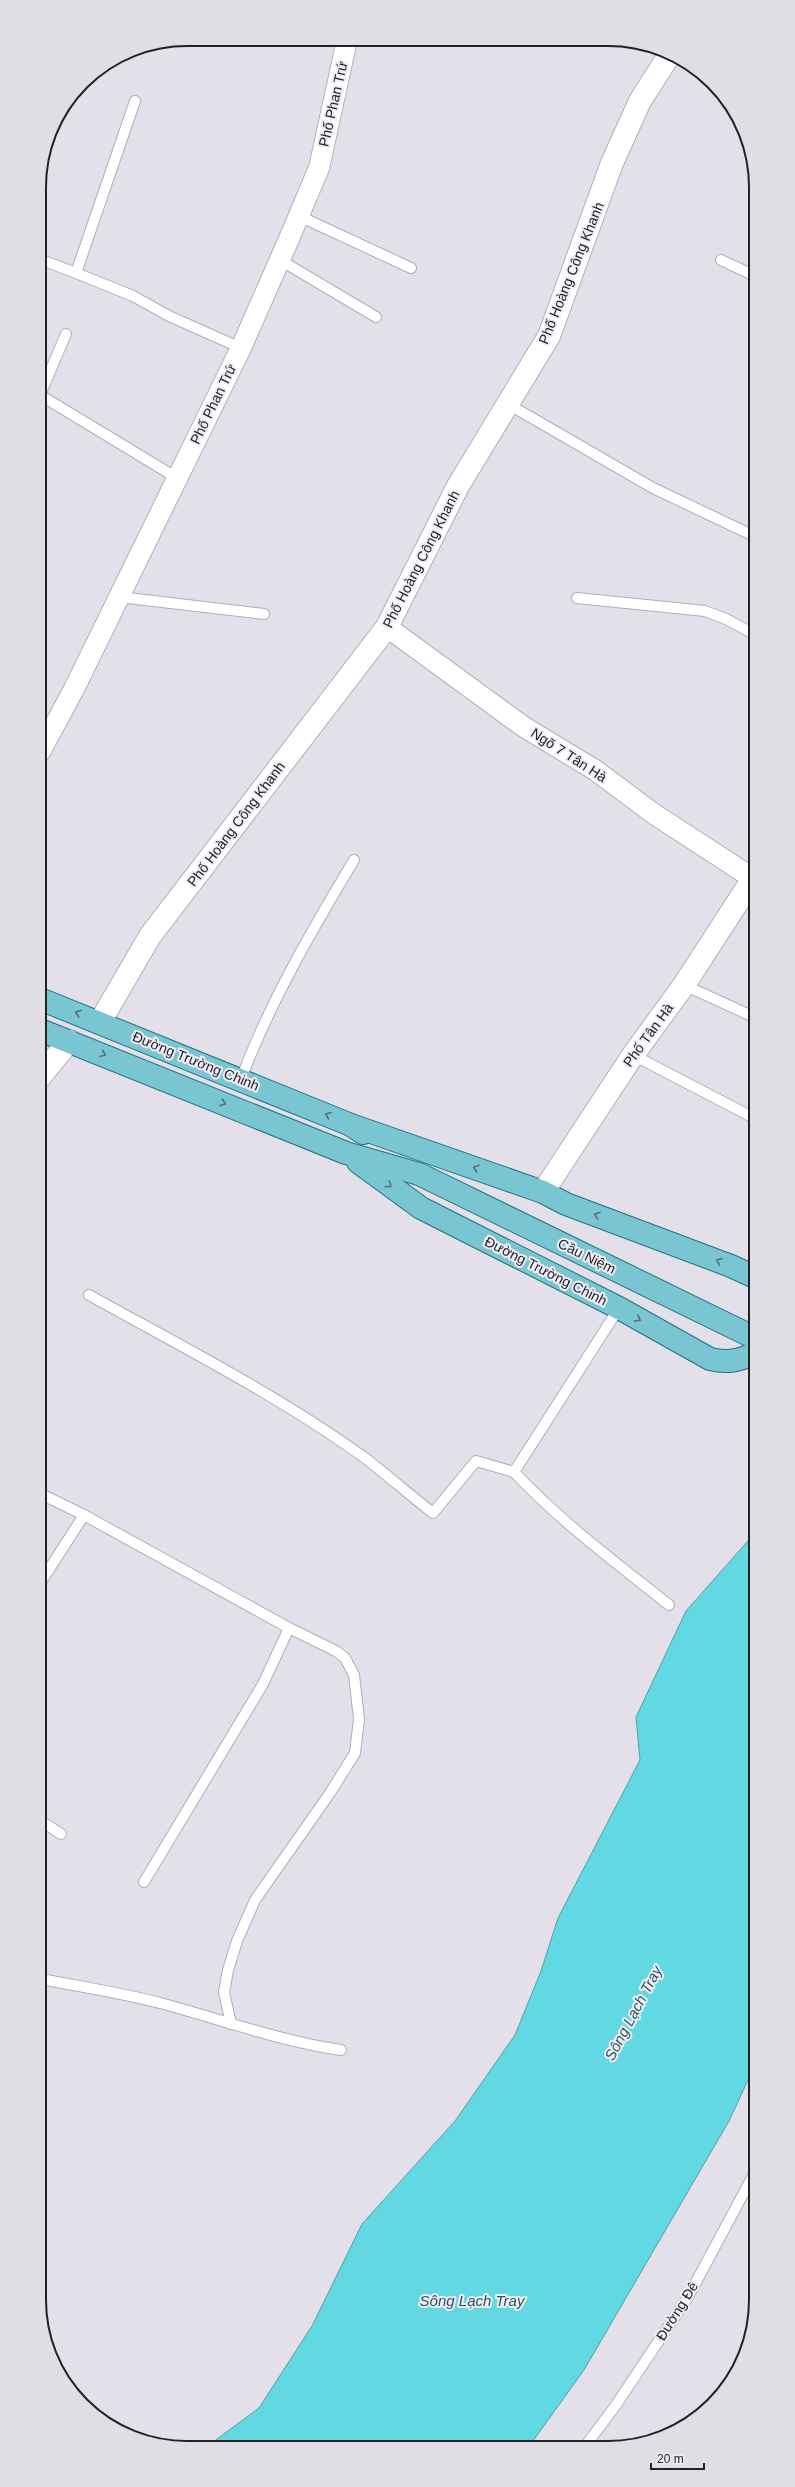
<svg xmlns="http://www.w3.org/2000/svg" width="795" height="2487" font-family="Helvetica,sans-serif">
<style>
.water{fill:#62d9e2;stroke:#4fa2a9}
.lines{fill:none;stroke-linecap:round;stroke-linejoin:round}
.service-casing{stroke:#b1aeb7;stroke-width:12}
.minor-casing{stroke:#b1aeb7;stroke-width:22}
.tertiary-casing{stroke:#b1aeb7;stroke-width:24}
.secondary-casing{stroke:#b1aeb7;stroke-width:24}
.primary-casing{stroke:#217280;stroke-width:24}
.service{stroke:#fff;stroke-width:10}
.minor{stroke:#fff;stroke-width:20}
.tertiary{stroke:#fff;stroke-width:22}
.secondary{stroke:#fff;stroke-width:22}
.primary{stroke:#79c5d1;stroke-width:22}
.oneway{stroke:#4e737a}
.labels{text-anchor:middle;dominant-baseline:central;stroke-width:4;stroke-linejoin:round;paint-order:stroke}
.street-label{font-size:14px;fill:#222124;stroke:#f0edf6}
.water-label{font-size:15px;font-style:italic;fill:#23575b;stroke:#f0edf6}
.rim{fill:none;stroke:#222124;stroke-width:2}
</style>
<rect width="100%" height="100%" fill="#e3e0e9"/>
<path class="water" d="M755,1533V2065L729,2121L584,2370L530,2445H209L259,2408L312,2326L362,2224L455,2121L515,2035L541,1971L558,1918L640,1760L636,1717L686,1611Z"/>
<g class="lines">
<defs>
<g id="service">
<path d="M299,216L411,268"/>
<path d="M39,259L76,273L135,101"/>
<path d="M280,260L376,317"/>
<path d="M721,260L753,275"/>
<path d="M76,273L133,296L169,316L241,348"/>
<path d="M40,395L177,478"/>
<path d="M40,395L66,334"/>
<path d="M508,404L653,488L754,536"/>
<path d="M119,597L264,614"/>
<path d="M577,598L705,611L726,619L754,634"/>
<path d="M684,985L754,1017"/>
<path d="M633,1055L754,1118"/>
<path d="M241,1079C270,1002 312,930 354,860"/>
<path d="M89,1295C181,1346 279,1396 365,1458C388,1476 410,1495 433,1513L476,1461L514,1472L619,1308"/>
<path d="M514,1472C561,1522 615,1562 669,1605"/>
<path d="M41,1494L84,1515L289,1628L263,1684L144,1882"/>
<path d="M41,1582L84,1515"/>
<path d="M41,1821L61,1834"/>
<path d="M41,1979C82,1987 123,1993 164,2004C223,2020 280,2041 341,2050"/>
<path d="M231,2024L224,1992L228,1970L237,1941L255,1900L330,1793L355,1753L359,1719L354,1675L345,1658L336,1651L289,1628"/>
<path d="M586,2445L616,2405L688,2297L756,2170"/>
</g>
<g id="minor">
<path d="M387,627L524,727L595,770L654,814L754,879"/>
<path d="M40,752L74,689L241,348L289,239L319,168L347,40"/>
</g>
<g id="tertiary">
<path d="M100,1022L150,936L387,627L458,486L549,336L612,163L640,101L670,54"/>
<path d="M543,1192L633,1055L684,985L754,877"/>
</g>
<path id="secondary" d="M40,1077L69,1041"/>
<g id="primary">
<path d="M40,999L351,1125L363,1133"/>
<path d="M40,1030L346,1153L419,1174L755,1338"/>
<path d="M351,1125L543,1192L566,1204L731,1266L755,1277"/>
<path d="M358,1162L421,1208L619,1308L710,1359C727,1363 739,1361 755,1353"/>
</g>
</defs>
<use href="#service" class="service-casing"/>
<use href="#minor" class="minor-casing"/>
<use href="#tertiary" class="tertiary-casing"/>
<use href="#secondary" class="secondary-casing"/>
<use href="#primary" class="primary-casing"/>
<use href="#service" class="service"/>
<use href="#minor" class="minor"/>
<use href="#tertiary" class="tertiary"/>
<use href="#secondary" class="secondary"/>
<use href="#primary" class="primary"/>
</g>
<defs><path id="oneway-chevron" d="M-2-3.5L2.5 0L-2 3.5" fill="none" stroke-width="1.6" stroke-linecap="round" stroke-linejoin="round"/></defs>
<g class="oneway">
<use href="#oneway-chevron" transform="translate(78 1013) rotate(-159)"/>
<use href="#oneway-chevron" transform="translate(103 1054) rotate(22)"/>
<use href="#oneway-chevron" transform="translate(223 1103) rotate(22)"/>
<use href="#oneway-chevron" transform="translate(328 1115) rotate(-157)"/>
<use href="#oneway-chevron" transform="translate(476 1168) rotate(-161)"/>
<use href="#oneway-chevron" transform="translate(389 1185) rotate(36)"/>
<use href="#oneway-chevron" transform="translate(597 1215) rotate(-159)"/>
<use href="#oneway-chevron" transform="translate(719 1261) rotate(-159)"/>
<use href="#oneway-chevron" transform="translate(638 1319) rotate(29)"/>
</g>
<g class="labels">
<g class="street-label">
<text transform="translate(333 104) rotate(-77)">Phố Phan Trứ</text>
<text transform="translate(571 273) rotate(-68)">Phố Hoàng Công Khanh</text>
<text transform="translate(213 404) rotate(-64)">Phố Phan Trứ</text>
<text transform="translate(421 559) rotate(-63)">Phố Hoàng Công Khanh</text>
<text transform="translate(569 755) rotate(33)">Ngõ 7 Tân Hà</text>
<text transform="translate(236 824) rotate(-53)">Phố Hoàng Công Khanh</text>
<text transform="translate(648 1035) rotate(-54)">Phố Tân Hà</text>
<text transform="translate(196 1061) rotate(22)">Đường Trường Chinh</text>
<text transform="translate(587 1256) rotate(26)">Cầu Niệm</text>
<text transform="translate(546 1271) rotate(27)">Đường Trường Chinh</text>
<text transform="translate(677 2311) rotate(-58)">Đường Đê</text>
</g>
<g class="water-label">
<text transform="translate(633 2013) rotate(-62)">Sông Lạch Tray</text>
<text x="472" y="2300">Sông Lạch Tray</text>
</g>
</g>
<path d="M0 0H795V2487H0ZM187 46H608A141 141 0 0 1 749 187V2300A141 141 0 0 1 608 2441H187A141 141 0 0 1 46 2300V187A141 141 0 0 1 187 46Z" fill="#e0dde5" fill-rule="evenodd"/>
<path class="rim" d="M187 46H608A141 141 0 0 1 749 187V2300A141 141 0 0 1 608 2441H187A141 141 0 0 1 46 2300V187A141 141 0 0 1 187 46Z"/>
<path d="M651 2463v6h53v-6" fill="none" stroke="#222124" stroke-width="2"/>
<text x="657" y="2463" font-size="12" fill="#222124" stroke="#f0edf6" stroke-width="3" paint-order="stroke">20 m</text>
</svg>
